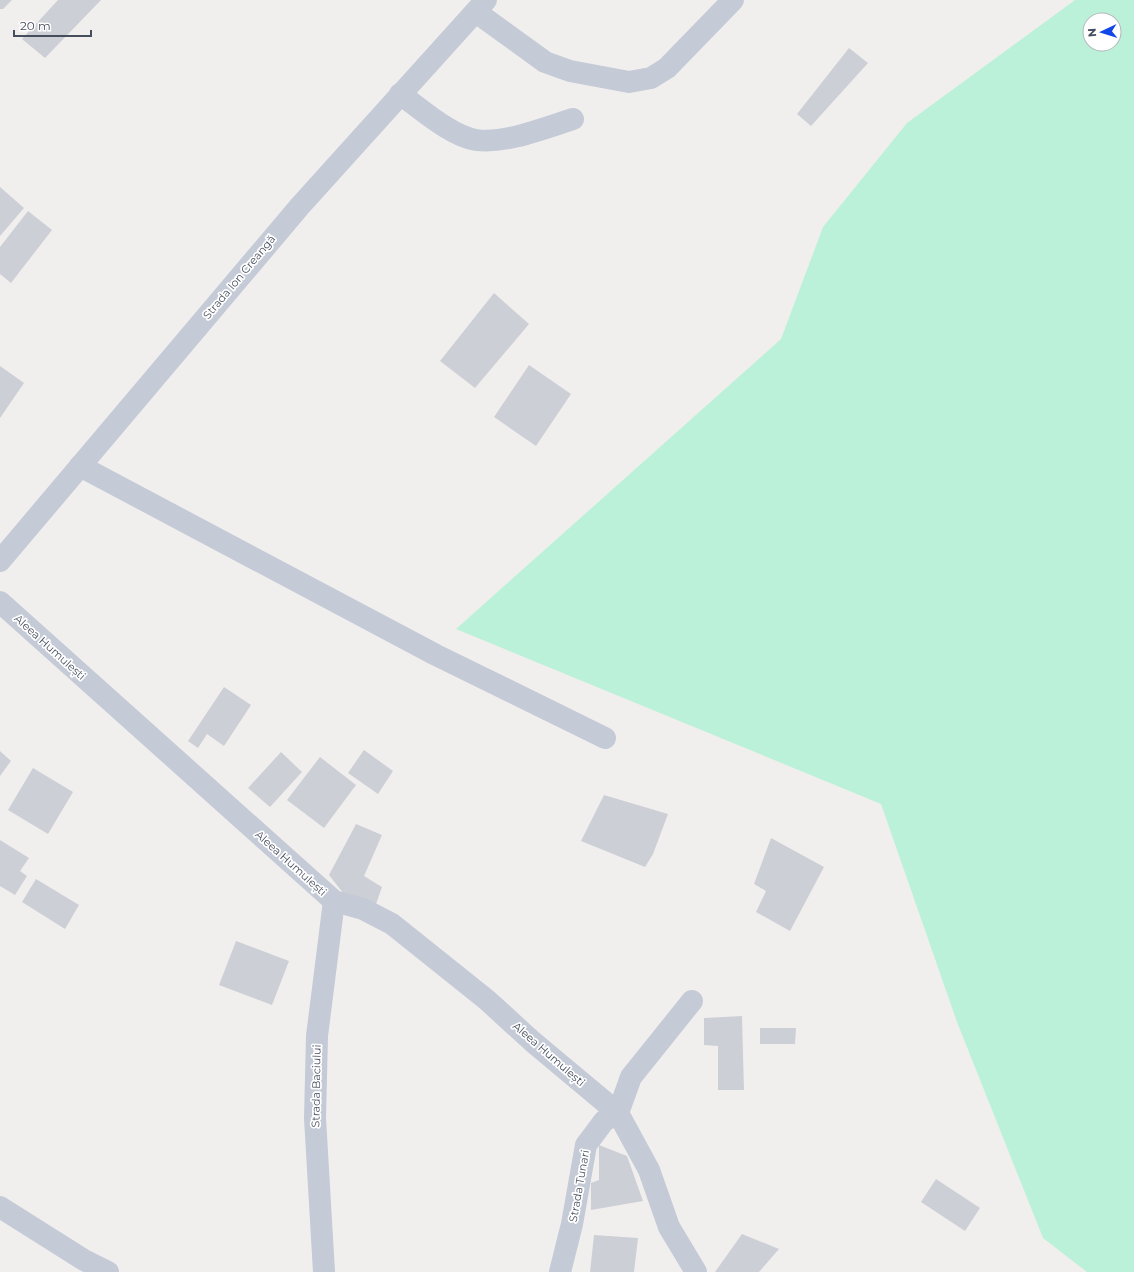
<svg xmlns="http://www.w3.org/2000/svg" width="1134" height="1272" font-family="Montserrat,sans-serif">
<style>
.green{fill:#bbf1d9;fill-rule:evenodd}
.building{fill:#cdcfd6}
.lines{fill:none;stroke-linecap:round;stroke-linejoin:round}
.minor{stroke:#c4cad6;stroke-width:22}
.labels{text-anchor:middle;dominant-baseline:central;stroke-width:3.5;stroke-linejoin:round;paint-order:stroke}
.street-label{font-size:11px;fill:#464d5d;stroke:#fff}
</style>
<rect width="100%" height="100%" fill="#f1efee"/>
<path class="green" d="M1075,0H1134V1272H1087L1043,1238L957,1022L881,804L456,629L781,339L823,227L907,123ZM1090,20H1114V44H1090Z"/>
<g class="building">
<path d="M0,0H12L3,9H0Z"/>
<path d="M58,0H101L45,58L22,39Z"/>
<path d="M849,48L868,63L811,126L797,114Z"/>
<path d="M0,187L24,208L0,236Z"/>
<path d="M28,211L52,230L11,283L0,274V247Z"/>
<path d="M494,293L529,324L475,388L440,361Z"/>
<path d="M529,365L571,394L536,446L494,417Z"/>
<path d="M0,366L24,383L0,418Z"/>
<path d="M224,687L251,705L224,746L207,734L198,748L188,741Z"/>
<path d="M364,750L393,771L378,794L348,773Z"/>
<path d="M0,751L11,761L0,776Z"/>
<path d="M281,752L302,772L270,807L248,788Z"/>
<path d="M320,757L356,785L324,828L287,800Z"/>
<path d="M33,768L73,792L48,834L8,810Z"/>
<path d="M604,795L668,814L653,854L645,867L581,841Z"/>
<path d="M356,824L382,835L364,876L382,887L375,907L347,898L329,875Z"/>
<path d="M771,838L824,867L790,931L756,912L766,891L754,884Z"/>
<path d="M0,840L29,858L20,871L27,876L15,895L0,886Z"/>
<path d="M36,879L79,905L65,929L22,902Z"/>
<path d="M236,941L289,961L272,1005L219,985Z"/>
<path d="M742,1016L744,1090H718V1046L704,1045V1018Z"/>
<path d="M760,1028H796L795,1044H760Z"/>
<path d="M599,1145L627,1156L643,1201L591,1210V1183L599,1180Z"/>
<path d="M936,1179L980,1208L965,1231L921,1202Z"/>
<path d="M742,1234L779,1249L759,1272H715Z"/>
<path d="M594,1235L638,1238L634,1272H590Z"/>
</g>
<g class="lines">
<g class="minor">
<path d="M476,12L545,62L570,71L629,82L651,78L667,68L733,0"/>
<path d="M400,94C421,109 451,136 476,140C505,144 545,128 573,119"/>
<path d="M80,466L436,655L605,738"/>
<path d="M0,561L300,206L486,0"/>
<path d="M0,602L334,901L363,909L392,924L487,1000L533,1042L618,1113L604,1121L586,1145L572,1224L560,1272"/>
<path d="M692,1001L631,1077L618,1113L649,1170L669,1227L696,1272"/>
<path d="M0,1207L84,1260L108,1272"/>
<path d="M324,1272L315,1118L317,1036L334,901"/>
</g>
</g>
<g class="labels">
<g class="street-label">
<text transform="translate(239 277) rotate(-50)">Strada Ion Creangă</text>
<text transform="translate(50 647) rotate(42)">Aleea Humulești</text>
<text transform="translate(291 863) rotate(42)">Aleea Humulești</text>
<text transform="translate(549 1054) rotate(41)">Aleea Humulești</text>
<text transform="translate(316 1086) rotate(-89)">Strada Baciului</text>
<text transform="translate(579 1186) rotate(-80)">Strada Tunari</text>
</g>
</g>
<g transform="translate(1102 32) rotate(266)"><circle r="19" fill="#ffffff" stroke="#b5b8be"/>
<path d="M0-3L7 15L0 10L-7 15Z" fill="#1247e7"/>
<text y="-6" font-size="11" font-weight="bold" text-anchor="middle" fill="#464d5d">N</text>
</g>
<path d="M14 30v6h77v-6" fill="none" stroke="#464d5d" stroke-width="2"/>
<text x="20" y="30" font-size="12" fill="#464d5d" stroke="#ffffff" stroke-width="3" paint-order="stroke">20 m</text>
</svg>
